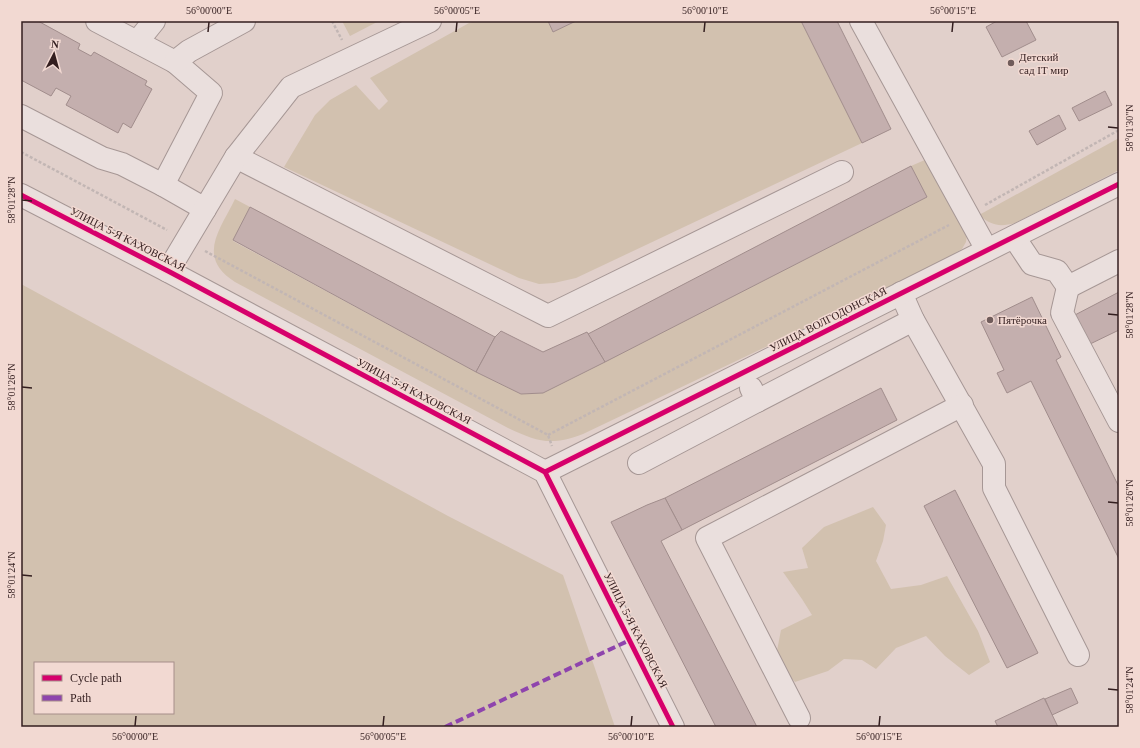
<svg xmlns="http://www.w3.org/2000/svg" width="1140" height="748" font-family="Georgia,serif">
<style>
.green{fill:#d2c1af;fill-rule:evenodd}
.building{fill:#c4afae;stroke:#a18d8c}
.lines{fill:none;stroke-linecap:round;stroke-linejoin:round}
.minor-casing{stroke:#a69795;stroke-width:24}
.path{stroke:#c2b6b4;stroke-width:2.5;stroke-dasharray:3 2;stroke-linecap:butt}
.minor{stroke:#eadfdd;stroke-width:22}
.quiet{stroke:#8e44ad;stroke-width:4;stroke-dasharray:8 4;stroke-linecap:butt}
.cycleway-casing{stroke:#f2d9d2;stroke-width:8}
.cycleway{stroke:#d6006c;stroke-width:5}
.ticks{fill:none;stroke:#331e1f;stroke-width:1.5}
.poi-dot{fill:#705c5b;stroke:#f2d9d2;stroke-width:1.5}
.labels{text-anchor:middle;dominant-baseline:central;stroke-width:3;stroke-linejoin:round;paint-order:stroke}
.poi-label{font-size:11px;fill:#331e1f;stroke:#f2d9d2;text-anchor:start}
.street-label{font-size:11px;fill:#331e1f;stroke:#f2d9d2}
.neatline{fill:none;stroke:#331e1f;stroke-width:1.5}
.ticks-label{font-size:10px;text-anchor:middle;fill:#331e1f}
</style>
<rect width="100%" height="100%" fill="#e1d0cb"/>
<g class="green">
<path d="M342,21H379L350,36Z"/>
<path d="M476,21H548L553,32L576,21H801L862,143L576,278L554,283L539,284L519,278L284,167L315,115L330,100L356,85L379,110L388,101L370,78L469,23Z"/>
<path d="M1119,138V170L1015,223C1000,227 992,226 979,215Z"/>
<path d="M927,159L967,235L966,242L962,249L929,269L583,434C551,446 538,442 508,428L235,282C196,257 220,230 235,199L250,207L233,241L476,372L521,394L543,393L927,197L911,166Z"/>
<path d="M21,284L448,516L563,575L615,727H21ZM35,663H173V713H35Z"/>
<path d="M873,507L886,525L883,541L876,561L891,589L921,585L947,576L978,631L990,662L969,675L945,656L926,636L896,648L876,669L862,660L844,659L828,671L795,682L775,661L781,630L812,615L802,599L783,572L808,568L802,548L824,527Z"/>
</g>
<g class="building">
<path d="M21,21H38L80,44L78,49L91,56L94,52L147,81L145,85L152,89L131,128L123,123L118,133L66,105L71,96L56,88L51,96L21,80Z"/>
<path d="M548,21H576L553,32Z"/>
<path d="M801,21H837L891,129L862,143Z"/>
<path d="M997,21H1026L1036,40L1002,57L986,27Z"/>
<path d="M1105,91L1112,105L1079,121L1072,108Z"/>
<path d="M1059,115L1066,129L1037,145L1029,131Z"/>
<path d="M911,166L927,197L605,362L588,334Z"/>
<path d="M250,207L495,337L476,372L233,240Z"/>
<path d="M1119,292V330L1088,345L1073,316Z"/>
<path d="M1032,297L1061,357L1056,360L1119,487V559L1031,381L1007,393L997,373L1004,370L981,322Z"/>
<path d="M501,331L543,352L587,332L605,362L543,393L521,394L476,372L495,337Z"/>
<path d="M881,388L897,420L682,530L665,498Z"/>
<path d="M955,490L1038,653L1007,668L924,506Z"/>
<path d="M665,498L682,530L661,541L757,727H716L611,522L647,505Z"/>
<path d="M1071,688L1078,703L1052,715L1045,699Z"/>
<path d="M1044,698L1058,727H998L995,721Z"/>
</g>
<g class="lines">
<defs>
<g id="minor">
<path d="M97,21L175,62L211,93L163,185"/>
<path d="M861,21L987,250"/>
<path d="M137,42L154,21"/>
<path d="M175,62L189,51L244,21"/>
<path d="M21,116L102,158L122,164L163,185L205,209"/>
<path d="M236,157L548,316L842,172"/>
<path d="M21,195L168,271L545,472L673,727"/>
<path d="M1014,237L1032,264L1057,271L1068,287L1119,261"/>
<path d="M168,271L236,157L291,87L430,21"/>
<path d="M1068,287L1062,313L1119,421"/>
<path d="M901,293L913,320L994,464V488L1078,655"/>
<path d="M757,401L913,320"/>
<path d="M639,463L757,401L751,388"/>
<path d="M545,472L1119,184"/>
<path d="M799,718L707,538L962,405"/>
</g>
</defs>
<use href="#minor" class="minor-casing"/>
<g class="path">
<path d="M332,21L342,40"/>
<path d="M21,152L167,230"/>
<path d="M985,205L1119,130"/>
<path d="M205,251L548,435L552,446"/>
<path d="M548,435L949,225"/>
</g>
<use href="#minor" class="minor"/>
<path class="quiet" d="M445,727L630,640"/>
<defs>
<g id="cycleway">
<path d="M21,195L168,271L545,472L673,727"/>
<path d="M545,472L1119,184"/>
</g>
</defs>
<use href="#cycleway" class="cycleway-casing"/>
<use href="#cycleway" class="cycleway"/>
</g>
<path class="ticks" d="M208,32L209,22M456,32L457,22M704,32L705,22M952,32L953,22M1108,127L1118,128M22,200L32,201M1108,314L1118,315M22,387L32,388M1108,502L1118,503M22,575L32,576M1108,689L1118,690M135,726L136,716M383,726L384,716M631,726L632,716M879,726L880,716"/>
<g class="poi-dot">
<circle cx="1011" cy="63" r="4"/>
<circle cx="990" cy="320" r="4"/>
</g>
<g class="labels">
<g class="poi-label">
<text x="1019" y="57">Детский<tspan x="1019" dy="13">сад IT мир</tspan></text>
<text x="998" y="320">Пятёрочка</text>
</g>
<g class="street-label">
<text transform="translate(128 239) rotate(27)">УЛИЦА 5-Я КАХОВСКАЯ</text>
<text transform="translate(828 319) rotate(-27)">УЛИЦА ВОЛГОДОНСКАЯ</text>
<text transform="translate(414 391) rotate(28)">УЛИЦА 5-Я КАХОВСКАЯ</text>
<text transform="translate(636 630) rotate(63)">УЛИЦА 5-Я КАХОВСКАЯ</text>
</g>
</g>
<rect width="1140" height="748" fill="none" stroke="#f2d9d2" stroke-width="44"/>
<rect x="34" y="662" width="140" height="52" fill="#f2d9d2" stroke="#a68e8a"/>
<rect x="42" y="675" width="20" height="6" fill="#d6006c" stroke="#a68e8a"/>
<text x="70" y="682" font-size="12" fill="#331e1f">Cycle path</text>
<rect x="42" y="695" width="20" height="6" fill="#8e44ad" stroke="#a68e8a"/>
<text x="70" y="702" font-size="12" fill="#331e1f">Path</text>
<g transform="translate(54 54) rotate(6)" stroke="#f2d9d2" stroke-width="3" paint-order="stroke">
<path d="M0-3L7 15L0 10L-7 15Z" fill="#331e1f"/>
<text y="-6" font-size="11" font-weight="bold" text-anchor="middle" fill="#331e1f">N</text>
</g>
<rect x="22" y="22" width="1096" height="704" class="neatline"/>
<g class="ticks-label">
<text x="209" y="14">56°00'00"E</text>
<text x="457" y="14">56°00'05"E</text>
<text x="705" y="14">56°00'10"E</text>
<text x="953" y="14">56°00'15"E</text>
<text transform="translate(1129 128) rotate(-90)" y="4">58°01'30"N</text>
<text transform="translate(11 200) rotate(-90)" y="4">58°01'28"N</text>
<text transform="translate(1129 315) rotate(-90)" y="4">58°01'28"N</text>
<text transform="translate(11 387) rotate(-90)" y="4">58°01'26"N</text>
<text transform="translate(1129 503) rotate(-90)" y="4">58°01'26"N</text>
<text transform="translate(11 575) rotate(-90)" y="4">58°01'24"N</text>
<text transform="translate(1129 690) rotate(-90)" y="4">58°01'24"N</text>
<text x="135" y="740">56°00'00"E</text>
<text x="383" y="740">56°00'05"E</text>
<text x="631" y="740">56°00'10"E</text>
<text x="879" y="740">56°00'15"E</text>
</g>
</svg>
